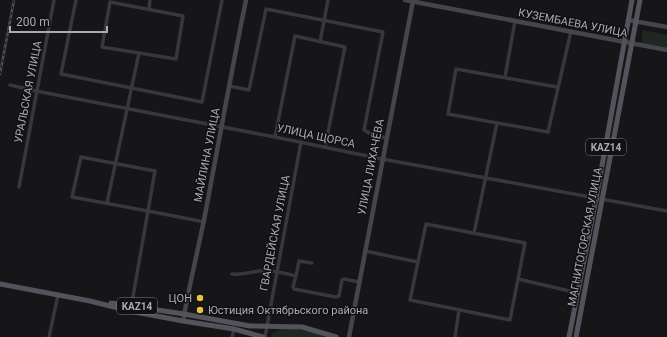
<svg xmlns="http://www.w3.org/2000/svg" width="667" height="337" font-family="Roboto,sans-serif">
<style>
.green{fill:#202722}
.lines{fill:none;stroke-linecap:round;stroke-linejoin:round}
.street{stroke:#37373c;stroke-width:3.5}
.secondary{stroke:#45464c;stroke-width:4.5}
.primary{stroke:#53545b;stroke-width:5}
.rail-casing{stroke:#4e4f55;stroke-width:2.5}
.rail{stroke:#111012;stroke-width:1;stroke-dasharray:3;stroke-linecap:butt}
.poi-dot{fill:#e4c440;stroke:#111012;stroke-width:1.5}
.labels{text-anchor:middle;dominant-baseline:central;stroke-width:3;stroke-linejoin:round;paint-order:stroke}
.shield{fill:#111012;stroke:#7b7c85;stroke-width:1}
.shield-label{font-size:10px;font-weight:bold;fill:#a8abb6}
.street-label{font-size:11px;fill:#a8abb6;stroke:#111012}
.poi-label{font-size:11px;fill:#a8abb6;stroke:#111012;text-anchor:end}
</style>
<rect width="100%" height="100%" fill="#161517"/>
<g class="green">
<path d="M643,30L667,35V50L641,44Z"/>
<path d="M281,329C298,328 312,332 328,337H272L271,336L272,333Z"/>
</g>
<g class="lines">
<g class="street">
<path d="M76,0L61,74L202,102L222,0"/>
<path d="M110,2L183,16L176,59L102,47Z"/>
<path d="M149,9L150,0"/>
<path d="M320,42L328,0"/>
<path d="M505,77L515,21"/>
<path d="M10,85L36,91L275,137L382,159L667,211"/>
<path d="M229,86L249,90L266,9L383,32L364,130L371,134L386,138"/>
<path d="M557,87L456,69L448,114L548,132L571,31"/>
<path d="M275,137L295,36L345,47L325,147"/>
<path d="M19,187L54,0"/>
<path d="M107,203L139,53"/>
<path d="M426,224L525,243L510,320L410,300Z"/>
<path d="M474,233L497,123"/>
<path d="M365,251L418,262"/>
<path d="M232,274C243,275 250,272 260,271C272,270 284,273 296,276L293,287L294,289L336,297L339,296L342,280L344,279L359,282"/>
<path d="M296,276L299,261L312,263"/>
<path d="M518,279L578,293"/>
<path d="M131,308L155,171L81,157L72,197C116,205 160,213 204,222"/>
<path d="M49,337L58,295"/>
<path d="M232,337L234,329"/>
<path d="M265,337L301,142"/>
<path d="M455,337L459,310"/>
</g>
<g class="secondary">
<path d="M405,0L667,50"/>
<path d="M628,20L667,27"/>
<path d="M183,321C189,287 197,254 204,220C218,147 231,73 246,0"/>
<path d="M349,337L413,1"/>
</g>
<g class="primary">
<path d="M0,284L90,301L130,311L183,321L234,329L263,337"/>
<path d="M111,303L184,314L250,326L302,327L336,337"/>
<path d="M569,337L596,199L632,0"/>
<path d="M576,337L640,0"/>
</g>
<defs>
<path id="rail" d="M0,74L14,0"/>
</defs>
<use href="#rail" class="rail-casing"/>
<use href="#rail" class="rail"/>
</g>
<g class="poi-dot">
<circle cx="200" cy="298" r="4"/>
<circle cx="200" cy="310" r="4"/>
</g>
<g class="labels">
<g class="shield">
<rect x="586" y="139" width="40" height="16" rx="3"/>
<rect x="117" y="298" width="40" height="16" rx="3"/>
</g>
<g class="shield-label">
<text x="606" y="147">KAZ14</text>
<text x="137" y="306">KAZ14</text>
</g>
<g class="street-label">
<text transform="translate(573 23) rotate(11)">КУЗЕМБАЕВА УЛИЦА</text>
<text transform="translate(28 92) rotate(-79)">УРАЛЬСКАЯ УЛИЦА</text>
<text transform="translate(316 136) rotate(12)">УЛИЦА ЩОРСА</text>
<text transform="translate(207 155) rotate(-79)">МАЙЛИНА УЛИЦА</text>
<text transform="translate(371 167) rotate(-79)">УЛИЦА ЛИХАЧЁВА</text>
<text transform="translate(275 233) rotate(-79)">ГВАРДЕЙСКАЯ УЛИЦА</text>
<text transform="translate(585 237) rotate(-79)">МАГНИТОГОРСКАЯ УЛИЦА</text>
</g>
<g class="poi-label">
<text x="192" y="298">ЦОН</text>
<text x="208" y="310" text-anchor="start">Юстиция Октябрьского района</text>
</g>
</g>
<path d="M10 26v6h97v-6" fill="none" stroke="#a8abb6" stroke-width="2"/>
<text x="16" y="26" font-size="12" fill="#a8abb6" stroke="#111012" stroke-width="3" paint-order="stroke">200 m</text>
</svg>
